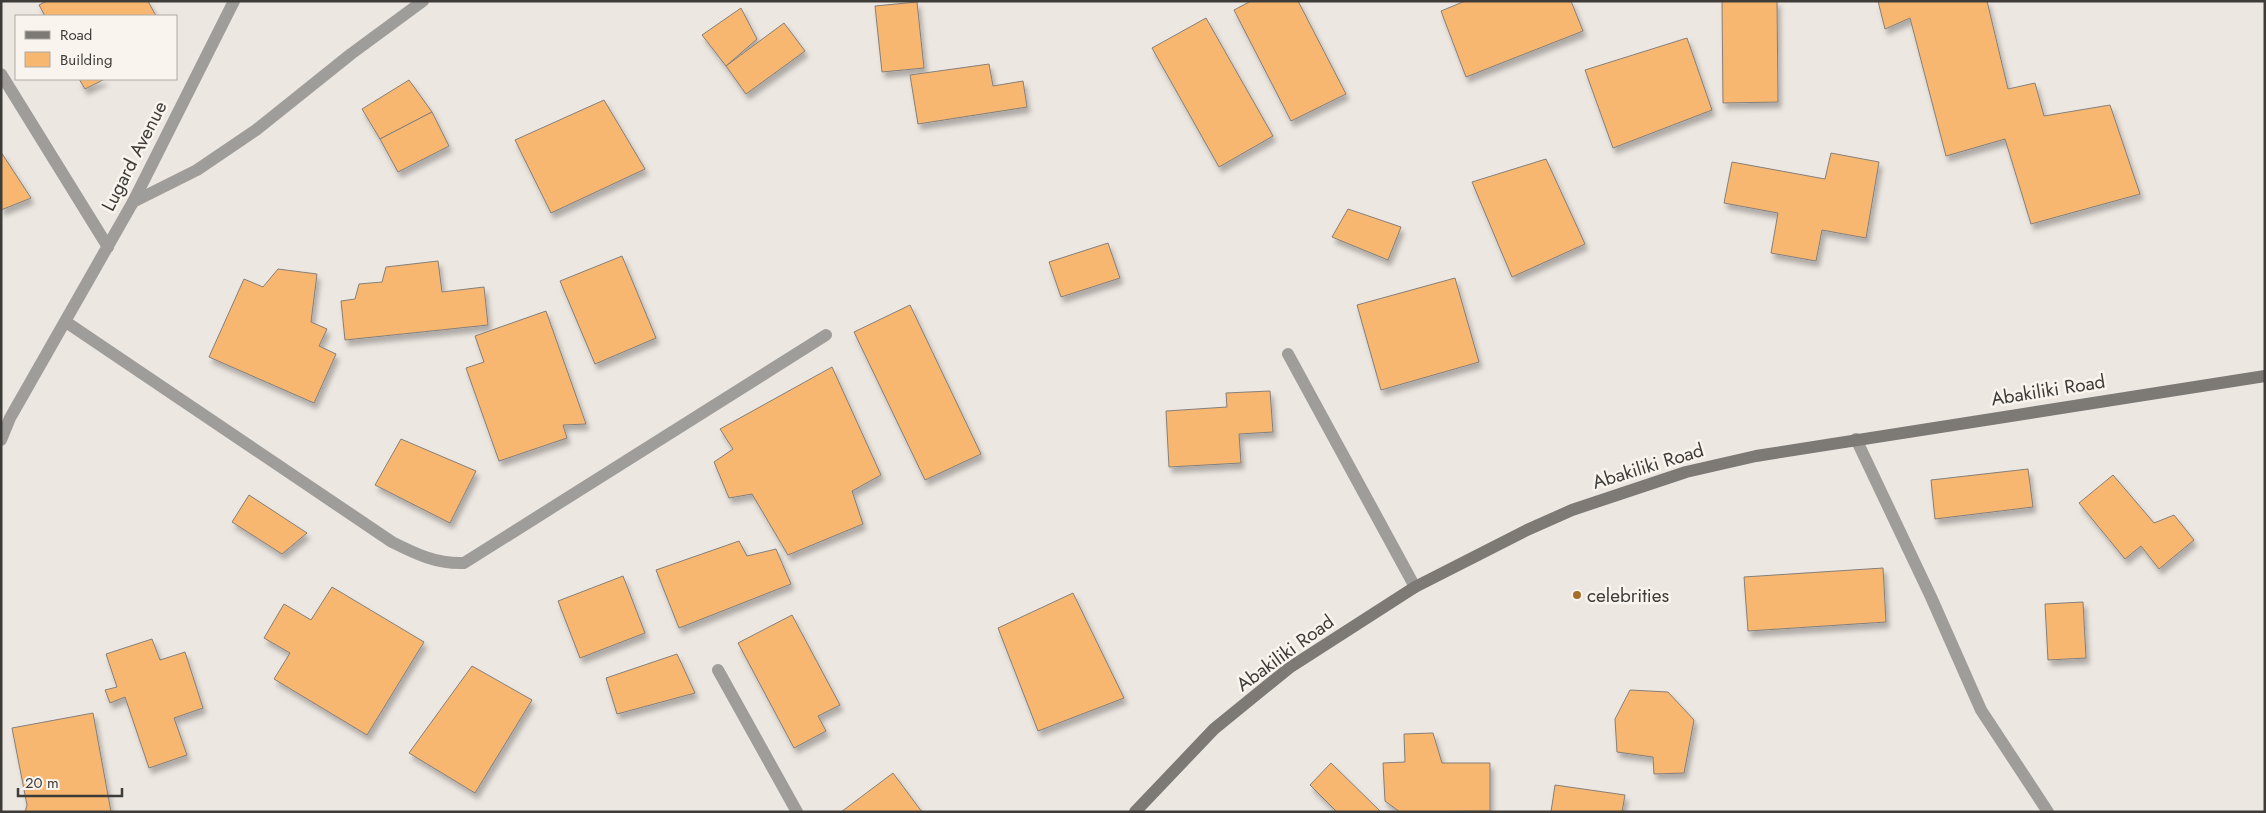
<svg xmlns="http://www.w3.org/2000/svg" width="2266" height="813" font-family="Jost,sans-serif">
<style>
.building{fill:#f7b770;stroke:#857f7a;filter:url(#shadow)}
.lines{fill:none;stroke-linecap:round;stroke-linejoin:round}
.street{stroke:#9f9d9a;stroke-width:12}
.secondary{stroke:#7d7975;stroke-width:12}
.poi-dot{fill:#a66e2a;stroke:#faf4ee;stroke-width:2}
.labels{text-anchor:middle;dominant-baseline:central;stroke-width:5;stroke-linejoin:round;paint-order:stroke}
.street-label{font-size:19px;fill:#3e3c39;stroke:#faf4ee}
.poi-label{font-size:19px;fill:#3e3c39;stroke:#faf4ee;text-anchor:start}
</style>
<defs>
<filter id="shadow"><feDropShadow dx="3" dy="5.5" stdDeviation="2.5" flood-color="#0004"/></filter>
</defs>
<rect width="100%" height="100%" fill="#ede7e1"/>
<g class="building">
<path d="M47,1H148L156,16H45L39,5Z"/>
<path d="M1251,1H1298L1346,94L1291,121L1234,10Z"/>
<path d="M1465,1H1571L1583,31L1466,77L1441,11Z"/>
<path d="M1722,1H1777L1778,102L1723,103Z"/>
<path d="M1878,1H1987L2008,89L2035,83L2044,116L2110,105L2140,194L2031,224L2005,139L1946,156L1910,18L1885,29Z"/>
<path d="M917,2L924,68L882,72L875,6Z"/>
<path d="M741,8L757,39L726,66L702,35Z"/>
<path d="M1206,18L1273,136L1219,167L1152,48Z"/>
<path d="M784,23L805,51L746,94L726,66Z"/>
<path d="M1687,38L1712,110L1613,148L1585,70Z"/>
<path d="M989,64L993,86L1023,81L1027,107L918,124L910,75Z"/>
<path d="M79,79H105L85,89Z"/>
<path d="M409,80L432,112L380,139L362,109Z"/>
<path d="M604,100L645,169L551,213L515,140Z"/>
<path d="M432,112L449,146L398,172L380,139Z"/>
<path d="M1,152L31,198L1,210Z"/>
<path d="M1831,153L1879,162L1866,238L1822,230L1816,261L1771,253L1778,213L1724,203L1732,162L1825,179Z"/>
<path d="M1546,159L1585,244L1512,277L1472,182Z"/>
<path d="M1348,209L1401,227L1388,260L1332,237Z"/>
<path d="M1108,243L1120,278L1061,297L1049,262Z"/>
<path d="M622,256L656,338L595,364L560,281Z"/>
<path d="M438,261L442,292L484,287L488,325L345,340L341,301L355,299L359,284L382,282L386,267Z"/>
<path d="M278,269L317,274L311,322L327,329L319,346L336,354L314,403L209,357L244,279L263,287Z"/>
<path d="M1455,278L1479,362L1381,390L1357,305Z"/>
<path d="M910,305L981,454L925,480L854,332Z"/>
<path d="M546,311L586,424L563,425L567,438L499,461L466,368L484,362L475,336Z"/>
<path d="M832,367L881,475L852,491L863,524L788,555L752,494L729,498L714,462L733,449L720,429Z"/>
<path d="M1270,391L1273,432L1239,434L1241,463L1169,467L1166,411L1227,407L1226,393Z"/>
<path d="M401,439L476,471L450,523L375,485Z"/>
<path d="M2028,469L2033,507L1935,519L1931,480Z"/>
<path d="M2113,475L2154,523L2174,515L2194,540L2159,569L2141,546L2125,559L2079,503Z"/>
<path d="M249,495L307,533L282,554L232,522Z"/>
<path d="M739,541L747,556L776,549L791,584L679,628L656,570Z"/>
<path d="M1883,568L1886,622L1748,631L1744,577Z"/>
<path d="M623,576L645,633L580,658L558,601Z"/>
<path d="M332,587L424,642L367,735L274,679L290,653L264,638L284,604L311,620Z"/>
<path d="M1073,593L1124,698L1038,731L998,628Z"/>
<path d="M2083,602L2086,658L2048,660L2045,604Z"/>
<path d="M792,615L840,705L818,716L826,731L794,748L738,643Z"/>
<path d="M152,639L160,660L185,652L203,708L174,718L187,755L149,768L125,697L110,703L105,690L117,687L106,654Z"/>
<path d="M677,654L695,693L617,714L606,678Z"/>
<path d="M472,666L532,700L475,793L409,753Z"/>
<path d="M1630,690L1668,692L1694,720L1684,773L1654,774L1653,757L1617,752L1615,719Z"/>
<path d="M93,713L111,812H25L27,805L12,728Z"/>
<path d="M1433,733L1442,763H1490V811L1400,812L1385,801L1383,763L1405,762L1404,734Z"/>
<path d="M1331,763L1381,812H1337L1310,785Z"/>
<path d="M893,773L922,812H841Z"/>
<path d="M1555,785L1625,795L1622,812H1551Z"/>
</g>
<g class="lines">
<g class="street">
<path d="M1,74L108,247"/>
<path d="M133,202L197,170L256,130L351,54L423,1"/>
<path d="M66,322L392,542C416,554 436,564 464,563L826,335"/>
<path d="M1288,354L1415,587"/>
<path d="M1856,439L1931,597L1981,710L2048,812"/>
<path d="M1,440L10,418L133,202L234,1"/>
<path d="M718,670L797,812"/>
</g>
<path class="secondary" d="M1135,812L1214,729L1289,668L1415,587L1527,530L1572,510L1686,472L1756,456L2265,376"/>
</g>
<circle class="poi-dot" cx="1577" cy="595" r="5"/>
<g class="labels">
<g class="street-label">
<text transform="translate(134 156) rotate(-63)">Lugard Avenue</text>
<text transform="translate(2048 390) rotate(-9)">Abakiliki Road</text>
<text transform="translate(1648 466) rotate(-17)">Abakiliki Road</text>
<text transform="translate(1285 653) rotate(-36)">Abakiliki Road</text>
</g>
<g class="poi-label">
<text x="1587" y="595">celebrities</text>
</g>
</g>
<rect width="2266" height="813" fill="none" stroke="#3e3c39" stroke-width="5"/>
<rect x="15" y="15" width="162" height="65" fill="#faf4ee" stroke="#afaaa6"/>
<rect x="25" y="31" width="25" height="8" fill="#7d7975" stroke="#afaaa6"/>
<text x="60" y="40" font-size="15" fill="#3e3c39">Road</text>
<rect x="25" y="52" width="25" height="15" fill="#f7b770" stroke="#afaaa6"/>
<text x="60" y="65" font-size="15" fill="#3e3c39">Building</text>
<path d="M18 788v8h104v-8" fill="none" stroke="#3e3c39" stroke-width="2.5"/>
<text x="25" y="788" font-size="15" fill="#3e3c39" stroke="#faf4ee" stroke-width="4" paint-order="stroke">20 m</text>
</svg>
